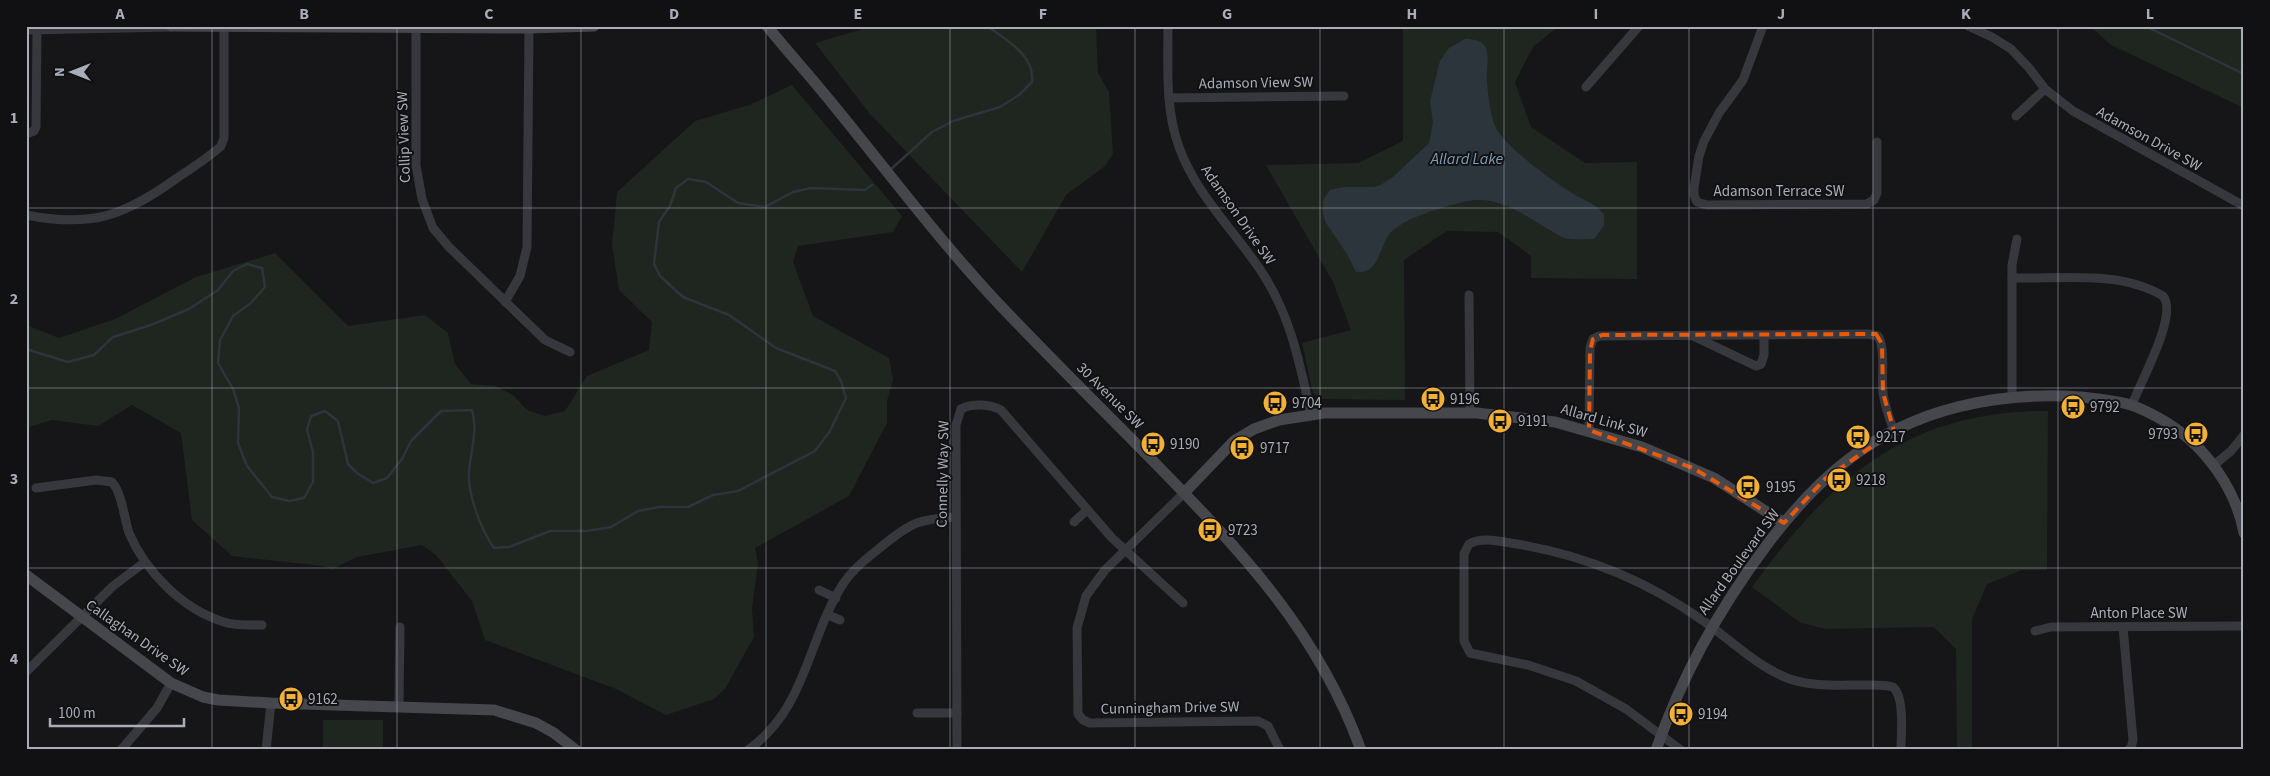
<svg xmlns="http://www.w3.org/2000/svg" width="2270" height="776" font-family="'Source Sans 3',sans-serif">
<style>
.green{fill:#1e261f}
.water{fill:#2c353c}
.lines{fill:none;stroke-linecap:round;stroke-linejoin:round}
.stream{stroke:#2c353c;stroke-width:2.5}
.street{stroke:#37383d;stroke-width:9}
.secondary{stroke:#45474d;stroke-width:11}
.marked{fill:none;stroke:#e8590c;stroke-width:4;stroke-dasharray:10 6;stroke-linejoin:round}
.grid{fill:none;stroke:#a8adb8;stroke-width:1;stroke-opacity:0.55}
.labels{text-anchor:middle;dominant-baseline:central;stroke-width:4;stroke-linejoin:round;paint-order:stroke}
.street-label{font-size:15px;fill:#a8adb8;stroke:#111113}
.poi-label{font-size:15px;fill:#a8adb8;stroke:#111113;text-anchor:start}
.water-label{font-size:16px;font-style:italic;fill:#7f9bb3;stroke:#111113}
.neatline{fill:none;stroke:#a8adb8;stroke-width:2}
.grid-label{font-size:16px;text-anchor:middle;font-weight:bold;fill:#a8adb8}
</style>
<rect width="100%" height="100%" fill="#161618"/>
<g class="green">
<path d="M873,26H1096L1098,73L1109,92L1113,154L1105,166L1066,195L1022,272L870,114L815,43Z"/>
<path d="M1403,26H1559L1533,47L1515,82L1531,127L1585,163L1637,162V279L1531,278V256L1498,232L1447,231L1404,260L1405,400L1322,399L1313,393L1302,343L1351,330L1333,282L1266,165L1358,163L1403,141Z"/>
<path d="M2090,26H2244V108L2111,45Z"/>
<path d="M792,85L902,216L893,232L798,246L793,262L813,316L889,358L893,379L887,401V423L849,496L755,548L758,564L752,608L754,637L725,689L714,699L666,715L616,689L485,640L472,601L436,555L422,545L357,557L332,569L323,566L232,556L192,520L181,433L132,405L98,426L52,420L26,428V325L59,338L115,319L196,277L275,253L348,326L425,315L448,333L455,364L471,384L495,386L513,395L527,410L545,416L565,411L587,376L649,350L652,322L619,290L612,245L617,192L695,121L749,105Z"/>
<path d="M2031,411H2048L2047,570H2022L1987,584L1972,619V750H1957L1956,649L1937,630L1933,627L1826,629L1801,623L1752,587C1827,484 1898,417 2031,411Z"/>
<rect x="323" y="720" width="60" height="30"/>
</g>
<path class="water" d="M1465,39C1497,39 1485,62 1487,81C1488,95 1490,113 1495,126C1503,146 1559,186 1579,197C1592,204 1592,202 1604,214V226L1594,239C1584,239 1569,241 1560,236C1530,220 1500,192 1463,202C1443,207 1399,219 1388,236C1379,250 1378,275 1356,272L1347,254L1326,223L1323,214V200L1330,190L1343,187H1375L1382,184L1393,177L1429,143L1433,123L1430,101L1440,61L1449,48Z"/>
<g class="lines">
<g class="stream">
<path d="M2145,26L2244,74"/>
<path d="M890,170L932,132L953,121L1000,107L1019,95L1032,82C1035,55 1006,40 987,26"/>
<path d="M26,349L68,362L94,355L113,337L151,325L189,309L218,290L233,271L247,264L262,268L265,287L251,303L233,316L220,340L218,363L233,389L239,408L238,443L247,466L272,497L289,501L304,498L313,482V452L307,430L311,416L325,411L338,421L348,464L357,473L373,483L387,478L402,459L411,441L441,411L472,410C478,432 471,449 469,471C467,493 481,530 494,548L509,547L550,531H586L611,527L638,511L659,507H688L713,495L738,491L815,451L830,431L846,398L841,381L835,371L776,348L729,315L683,297L660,276L654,264L659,222L670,206L676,188L688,179L706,182L738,203L765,207L793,192L811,188L865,190L872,185"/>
</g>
<g class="street">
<path d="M1168,26C1168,66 1165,109 1179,147C1196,195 1236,232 1263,274C1291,317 1300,365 1311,414"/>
<path d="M1763,26L1743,80L1719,113L1704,141L1699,156L1694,188V195L1697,202L1707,205L1867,204L1874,200L1877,193V142"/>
<path d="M1968,26L1992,37L2011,49L2029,68L2045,89L2073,111L2244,206"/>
<path d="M416,28V165L422,199L433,228L449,247L545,340L570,352"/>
<path d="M26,30L171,27"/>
<path d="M1586,87L1639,26"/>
<path d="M1169,98L1344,96"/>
<path d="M2016,116L2045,89"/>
<path d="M26,134L34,131L36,127L37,30"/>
<path d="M26,215C92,228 124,216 177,178C192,168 208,158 221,146L224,138V27"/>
<path d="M2012,278C2060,279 2120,270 2163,296C2179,315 2139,384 2132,405"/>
<path d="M1469,295L1470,413"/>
<path d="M505,302L520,276L527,247L529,28"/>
<path d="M1693,336L1756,366L1761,364L1764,355V335"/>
<path d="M2012,397V265L2017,239"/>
<path d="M1589,430L1590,348L1593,339L1599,336L1868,334L1878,336C1886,348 1881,378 1883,393C1885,407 1889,418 1894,431"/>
<path d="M2214,465L2231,451L2244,435"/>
<path d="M36,488L96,480L112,482C122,493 124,518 129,533C146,572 182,609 224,622C236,626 249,625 262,625"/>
<path d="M1184,493L1105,570L1086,596L1077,628L1078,714L1083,720L1090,723L1258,721L1268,726L1280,750"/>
<path d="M1074,522L1087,510"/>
<path d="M819,590L836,598"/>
<path d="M828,615L840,620"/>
<path d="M2123,627L2133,740L2131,748L2128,750"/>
<path d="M2035,631L2051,627L2244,626"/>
<path d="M26,672L113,586L145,562"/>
<path d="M399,706L400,627"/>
<path d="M917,713H957"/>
<path d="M121,750L157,708L171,683"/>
<path d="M266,750L271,703"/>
<path d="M748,750C807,708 807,640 843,584C853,569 867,558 881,547C910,523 918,519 956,517"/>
<path d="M957,750L956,425L961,409C972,403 990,404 1001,410L1112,538L1183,603"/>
<path d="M1681,750L1626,709L1576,681L1528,665L1470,653L1464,641V554L1469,544C1482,536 1502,542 1517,544C1583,555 1647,581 1702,620C1730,639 1755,665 1787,678C1811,687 1837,685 1862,685C1872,685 1883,684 1893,687C1905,697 1901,733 1901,750"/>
</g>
<g class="secondary">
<path d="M171,26L529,28L594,26"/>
<path d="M767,26C788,52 810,76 831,102C886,169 938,239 997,302C1049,357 1103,410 1156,464C1242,552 1318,632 1361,750"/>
<path d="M1184,493L1234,441L1254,429L1279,420L1324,413H1477L1555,422L1642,447L1714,478L1784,523"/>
<path d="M26,575L171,683L203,697L218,700L271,703L494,710L536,723L554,733L576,750"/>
<path d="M1656,750C1682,675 1719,609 1766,546C1790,514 1817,483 1849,459C1915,408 1999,391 2081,397C2098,399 2118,400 2134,406C2161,417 2186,433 2205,455C2224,477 2239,505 2244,533"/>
</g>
</g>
<path class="marked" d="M1876,334L1882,344L1883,393L1894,431L1825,479L1784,523L1693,468L1589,430L1590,351L1593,339L1602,335Z"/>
<path class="grid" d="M212,26V750M397,26V750M581,26V750M766,26V750M950,26V750M1135,26V750M1320,26V750M1504,26V750M1689,26V750M1873,26V750M2058,26V750M26,208H2244M26,388H2244M26,568H2244"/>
<defs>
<symbol id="bus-disc" viewBox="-11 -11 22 22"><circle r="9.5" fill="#f2b134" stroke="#111113"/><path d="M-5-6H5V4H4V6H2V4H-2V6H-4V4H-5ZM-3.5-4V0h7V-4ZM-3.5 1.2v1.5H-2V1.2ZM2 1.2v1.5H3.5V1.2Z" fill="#111"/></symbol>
</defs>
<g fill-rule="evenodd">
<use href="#bus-disc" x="1419" y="385" width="28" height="28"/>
<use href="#bus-disc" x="1261" y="389" width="28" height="28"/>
<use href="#bus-disc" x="2059" y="393" width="28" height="28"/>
<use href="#bus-disc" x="1486" y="407" width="28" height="28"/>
<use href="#bus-disc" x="2182" y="420" width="28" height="28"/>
<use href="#bus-disc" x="1844" y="423" width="28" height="28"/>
<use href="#bus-disc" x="1139" y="430" width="28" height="28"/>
<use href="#bus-disc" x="1228" y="434" width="28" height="28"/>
<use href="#bus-disc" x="1825" y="466" width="28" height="28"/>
<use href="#bus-disc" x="1734" y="473" width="28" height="28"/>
<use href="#bus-disc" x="1196" y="516" width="28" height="28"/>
<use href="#bus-disc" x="277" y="685" width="28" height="28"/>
<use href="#bus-disc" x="1667" y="700" width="28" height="28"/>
</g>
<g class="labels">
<g class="street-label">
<text transform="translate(1256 83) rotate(-1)">Adamson View SW</text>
<text transform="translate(404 137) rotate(-92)">Collip View SW</text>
<text transform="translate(2149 139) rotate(29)">Adamson Drive SW</text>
<text x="1779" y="191">Adamson Terrace SW</text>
<text transform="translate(1238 215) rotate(55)">Adamson Drive SW</text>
<text transform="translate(1110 396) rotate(45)">30 Avenue SW</text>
<text transform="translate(1604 421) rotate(16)">Allard Link SW</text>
<text transform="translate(943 474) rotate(-89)">Connelly Way SW</text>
<text transform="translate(1739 562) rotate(-54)">Allard Boulevard SW</text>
<text x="2139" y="613">Anton Place SW</text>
<text transform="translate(137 638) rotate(35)">Callaghan Drive SW</text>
<text transform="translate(1170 708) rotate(-1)">Cunningham Drive SW</text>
</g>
<g class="poi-label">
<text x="1450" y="399">9196</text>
<text x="1292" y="403">9704</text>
<text x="2090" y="407">9792</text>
<text x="1518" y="421">9191</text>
<text x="2178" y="434" text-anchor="end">9793</text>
<text x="1876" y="437">9217</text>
<text x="1170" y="444">9190</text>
<text x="1260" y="448">9717</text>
<text x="1856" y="480">9218</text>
<text x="1766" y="487">9195</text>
<text x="1228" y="530">9723</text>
<text x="308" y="699">9162</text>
<text x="1698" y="714">9194</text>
</g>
<g class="water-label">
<text x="1467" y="159">Allard Lake</text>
</g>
</g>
<rect width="2270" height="776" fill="none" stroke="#111113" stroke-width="55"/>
<g transform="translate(72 72) rotate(270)" stroke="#111113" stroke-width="4" paint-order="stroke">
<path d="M0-4L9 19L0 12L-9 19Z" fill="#a8adb8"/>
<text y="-8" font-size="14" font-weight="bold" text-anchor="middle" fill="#a8adb8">N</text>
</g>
<path d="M50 718v8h134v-8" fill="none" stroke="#a8adb8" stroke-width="2.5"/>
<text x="58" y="718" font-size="15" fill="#a8adb8" stroke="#111113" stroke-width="4" paint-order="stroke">100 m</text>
<rect x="28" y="28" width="2214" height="720" class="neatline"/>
<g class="grid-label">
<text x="120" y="19">A</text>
<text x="304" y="19">B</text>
<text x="489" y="19">C</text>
<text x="674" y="19">D</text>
<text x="858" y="19">E</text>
<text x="1043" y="19">F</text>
<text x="1227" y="19">G</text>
<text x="1412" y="19">H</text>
<text x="1596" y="19">I</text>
<text x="1781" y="19">J</text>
<text x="1966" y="19">K</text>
<text x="2150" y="19">L</text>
<text x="14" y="123">1</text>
<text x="14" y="304">2</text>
<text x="14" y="484">3</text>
<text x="14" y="664">4</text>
</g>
</svg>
